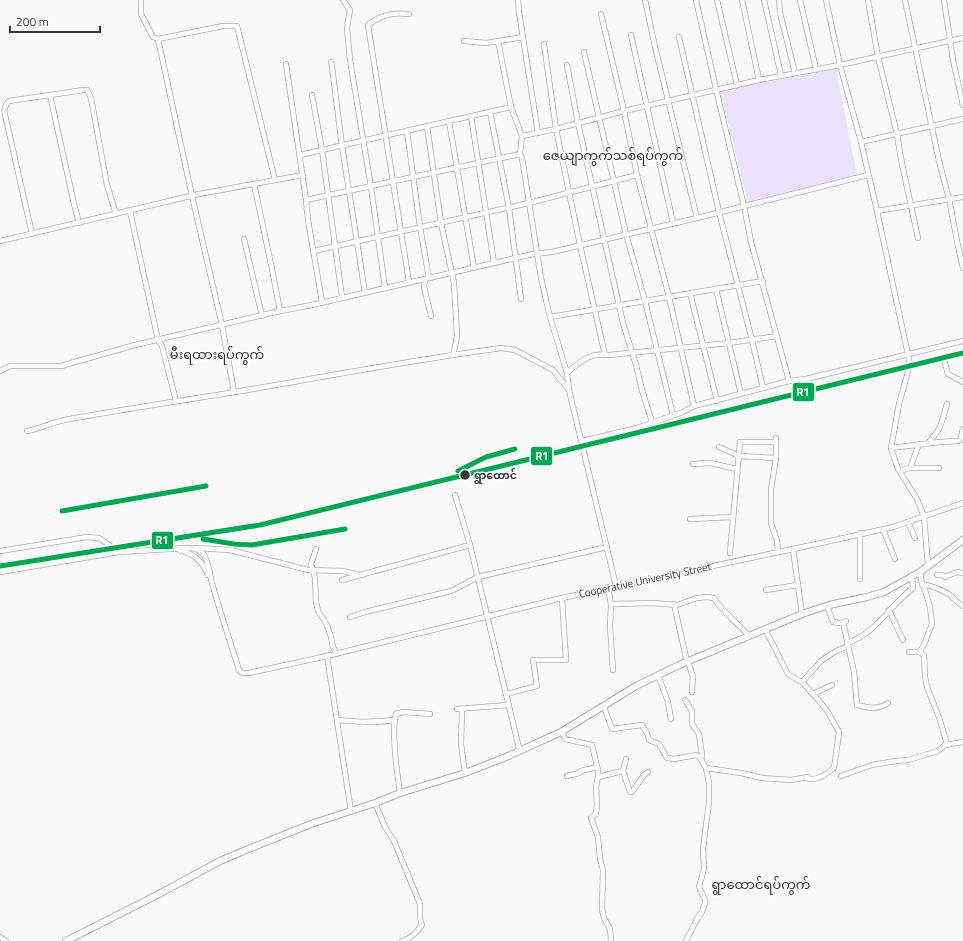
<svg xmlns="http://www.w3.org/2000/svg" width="963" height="941" font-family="'Titillium Web','Noto Sans Myanmar',sans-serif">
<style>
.green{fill:#ebe1fe}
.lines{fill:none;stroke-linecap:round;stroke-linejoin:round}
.minor-casing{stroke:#adacae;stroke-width:6}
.highway-casing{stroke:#adacae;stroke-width:8}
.minor{stroke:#fefeff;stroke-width:4.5}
.highway{stroke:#fefeff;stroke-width:6}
.rail-1-casing{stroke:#fff;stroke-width:8}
.rail-1{stroke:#00a651;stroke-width:5}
.stop-dot{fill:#363637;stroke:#fff;stroke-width:1.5}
.labels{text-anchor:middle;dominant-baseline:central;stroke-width:3;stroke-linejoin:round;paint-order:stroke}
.stop-label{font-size:11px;font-weight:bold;fill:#363637;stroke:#fff;text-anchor:start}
.street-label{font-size:11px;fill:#363637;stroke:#fff}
.quarter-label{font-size:13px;fill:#2c2b2e;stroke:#fff}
.line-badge{stroke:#fff;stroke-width:1.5}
.badge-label{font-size:11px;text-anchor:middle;font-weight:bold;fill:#fff}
</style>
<rect width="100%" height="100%" fill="#faf9fc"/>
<path class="green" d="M836,69L857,175L748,202L720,91Z"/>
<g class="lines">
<defs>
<g id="minor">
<path d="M141,0V14L153,37L158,39L223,26H237L275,180"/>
<path d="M343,0L350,10L347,28L350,60L371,187L385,288"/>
<path d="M518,0L519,12L538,133"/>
<path d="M645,0L655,47L697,218"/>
<path d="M696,0L716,89L744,206L751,242L789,381"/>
<path d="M717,0L737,85"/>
<path d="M742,0L759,80"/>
<path d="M764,0L781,75"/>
<path d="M779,0L780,13L795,73"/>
<path d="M800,0L816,69"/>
<path d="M826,0L840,65L861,142L877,211L910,364L899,404L891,448L898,469L917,499L924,517L928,565"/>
<path d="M868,0L878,57L897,134L901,159L918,238"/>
<path d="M905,0L939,161L949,199L958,246L963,268"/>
<path d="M944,0L953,60L963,105"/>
<path d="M409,14C393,12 381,15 368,25L409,282"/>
<path d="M601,14L624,111L637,175L669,297L694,406"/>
<path d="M631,35L673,223"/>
<path d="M679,37L719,212L752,340L763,388"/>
<path d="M158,39L192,196L222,325L234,392"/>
<path d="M464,41L486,43L523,37"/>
<path d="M498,41L511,107L522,136L520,154L522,158L541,278L550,317L567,373L569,390L616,586"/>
<path d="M544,44L556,129L580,245L605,355"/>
<path d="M584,52L626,234L645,301L673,415"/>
<path d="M331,62L332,67L342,146L365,293"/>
<path d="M286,64L306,200L308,220L322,302"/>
<path d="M567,65L578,123L623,323L636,365L642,390L652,422"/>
<path d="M50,95L74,204L79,223"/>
<path d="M312,95L322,150L342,297"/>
<path d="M490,112L509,208L521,299"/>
<path d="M471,116L494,263"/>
<path d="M449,121L474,268"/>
<path d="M427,126L441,223L454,283L457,335L456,342L453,355"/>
<path d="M407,131L420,227L429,278"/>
<path d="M522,136L556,129L624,111L759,80L840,65L963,38"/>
<path d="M861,142L963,119"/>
<path d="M300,155L511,107"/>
<path d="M254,184L272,269L280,311"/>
<path d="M306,200L520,154"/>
<path d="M130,211L158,340L162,346L176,401"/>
<path d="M877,211L963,197"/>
<path d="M32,234L6,119C4,112 3,107 9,101L84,90H87L91,98L107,185L116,214"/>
<path d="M244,239L262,316"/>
<path d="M0,241L199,194L303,175"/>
<path d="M314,251L529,203L637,175"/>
<path d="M425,279L424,287L431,316"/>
<path d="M716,289L741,394"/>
<path d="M690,293L717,401"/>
<path d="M550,317L763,281"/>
<path d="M945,363L948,374L963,382"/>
<path d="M0,371L10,366H61L135,345L280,311L312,305L533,254L552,252L697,218L868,175"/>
<path d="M567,373C580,361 591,352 609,355L729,343L777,336"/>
<path d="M27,431C42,428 55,421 70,419C125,409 180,401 235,392C323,377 412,360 501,348L515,350L553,370L569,390"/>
<path d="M776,438V458L771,490V523L777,541L778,552"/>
<path d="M582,441L637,428L683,412L694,406L763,388L789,381L806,379L963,341"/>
<path d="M928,443C943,427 941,423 947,404"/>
<path d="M719,447L739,456L776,458"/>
<path d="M891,448L940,442L958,441L960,440L963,429"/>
<path d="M693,464L710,463L737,469"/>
<path d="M910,468L919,444"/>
<path d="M900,471L910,468H939"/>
<path d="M455,495L470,545L520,752"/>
<path d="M690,519L733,517"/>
<path d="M908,522L915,538"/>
<path d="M883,529L895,559"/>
<path d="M196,548L230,550L308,570L343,571L360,575"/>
<path d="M316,549L311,564L315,578L316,602L318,611L327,625L331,637L333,647L337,654"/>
<path d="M793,549L802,614"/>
<path d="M179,550C195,555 201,559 208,575"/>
<path d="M0,551L87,537L99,538L119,552L186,548C193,548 198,548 203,554C209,561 209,573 212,583C220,612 230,641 239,670L243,673H249L327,656L562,598L812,545L893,527L963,503"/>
<path d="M730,553L740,442H776"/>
<path d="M0,572L119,552"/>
<path d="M937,575H942L945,577L957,572L963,573"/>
<path d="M860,579V533"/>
<path d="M342,580L470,545"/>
<path d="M922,584C932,586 941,589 950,595C954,599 958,603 963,606"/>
<path d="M608,587L611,605L610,626L613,670"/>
<path d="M766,590L798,585"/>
<path d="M611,604L654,603L677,605L697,598L707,597L714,598C723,613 738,623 749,636"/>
<path d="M674,604L687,662"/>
<path d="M827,606L833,622L840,623L846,621"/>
<path d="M889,610L903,640"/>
<path d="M350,617L365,612L451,591L478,577L607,547"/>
<path d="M843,622L854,672L857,705C868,708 878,710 888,703"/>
<path d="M847,643C877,633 889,606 913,588L912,575"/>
<path d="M909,652H919L923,647L932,624L930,607L925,590L922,584L920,572"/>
<path d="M919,652L924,655L925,677L927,687L939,717L947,744"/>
<path d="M327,656L351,811"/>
<path d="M688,661L693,677L692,692"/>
<path d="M658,675L668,702L671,719"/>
<path d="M802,682L821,661L836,651L848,646"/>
<path d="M506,694L537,686L533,660H566L562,598"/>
<path d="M813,694L832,685"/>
<path d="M685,700L692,711V724L699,734L702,755L701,759"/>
<path d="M604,707L612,729L642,725L647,733L649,740L659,744L667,758L674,759L696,755L701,759L706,768L741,773L762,778L791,780L808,777L809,779C819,780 826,774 834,768L839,732L826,709L803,683L788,674L765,629"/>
<path d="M457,709L509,705"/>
<path d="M462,709L461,744L465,773"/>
<path d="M337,720C356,722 375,723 394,720"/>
<path d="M562,731L565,739L592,745L598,770V777L596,786L597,805L596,814L591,818L598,837L600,859L603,870L602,909L604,918L610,929L611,941"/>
<path d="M623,771L630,792H632L644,775L648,772"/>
<path d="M567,776L579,773L581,771L597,767"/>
<path d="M841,776L872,765L896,761L908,760L938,751L945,745L963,742"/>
<path d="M598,777L623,771L626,759"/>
<path d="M400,793C397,773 391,732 396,714L403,712L430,714"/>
<path d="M375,803L385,827L394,841L420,904V918L422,925C417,932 411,939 402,941"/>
<path d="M0,937L6,941"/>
<path d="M686,941L698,917L702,912L705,903V900L699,887L704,869L703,849L709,802V783L706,768"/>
</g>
<path id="highway" d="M66,941L157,895L220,861L246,850L311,824L375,803L400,793L465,773L506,757L561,732L636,686L679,665L802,614L829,605L867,597L884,592L920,572L963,540"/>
</defs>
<use href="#minor" class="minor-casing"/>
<use href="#highway" class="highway-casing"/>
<use href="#minor" class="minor"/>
<use href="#highway" class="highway"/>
<defs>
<g id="rail-1">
<path d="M458,471L486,457L515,449"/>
<path d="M62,511L206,486"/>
<path d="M203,539L234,544L252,545L345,529"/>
<path d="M0,566L260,525L963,353"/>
</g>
</defs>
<use href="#rail-1" class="rail-1-casing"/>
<use href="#rail-1" class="rail-1"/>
</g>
<circle class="stop-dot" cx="465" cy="475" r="5.5"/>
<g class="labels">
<g class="stop-label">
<text x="474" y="475">ရွာထောင်</text>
</g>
<g class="street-label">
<text transform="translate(645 580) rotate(-12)">Cooperative University Street</text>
</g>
<g class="quarter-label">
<text x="613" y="155">ဇေယျာကွက်သစ်ရပ်ကွက်</text>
<text x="217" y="354">မီးရထားရပ်ကွက်</text>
<text x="761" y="884">ရွာထောင်ရပ်ကွက်</text>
</g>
</g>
<g class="line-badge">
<rect x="792" y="382" width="23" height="20" rx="4" fill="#00a651"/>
<rect x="530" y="446" width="23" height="20" rx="4" fill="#00a651"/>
<rect x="151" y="531" width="23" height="19" rx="4" fill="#00a651"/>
</g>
<g class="badge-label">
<text x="803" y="396">R1</text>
<text x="542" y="460">R1</text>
<text x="162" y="544">R1</text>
</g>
<path d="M10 26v6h90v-6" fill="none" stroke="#363637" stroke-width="2"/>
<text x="16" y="26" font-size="12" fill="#363637" stroke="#ffffff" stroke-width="3" paint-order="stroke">200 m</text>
</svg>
